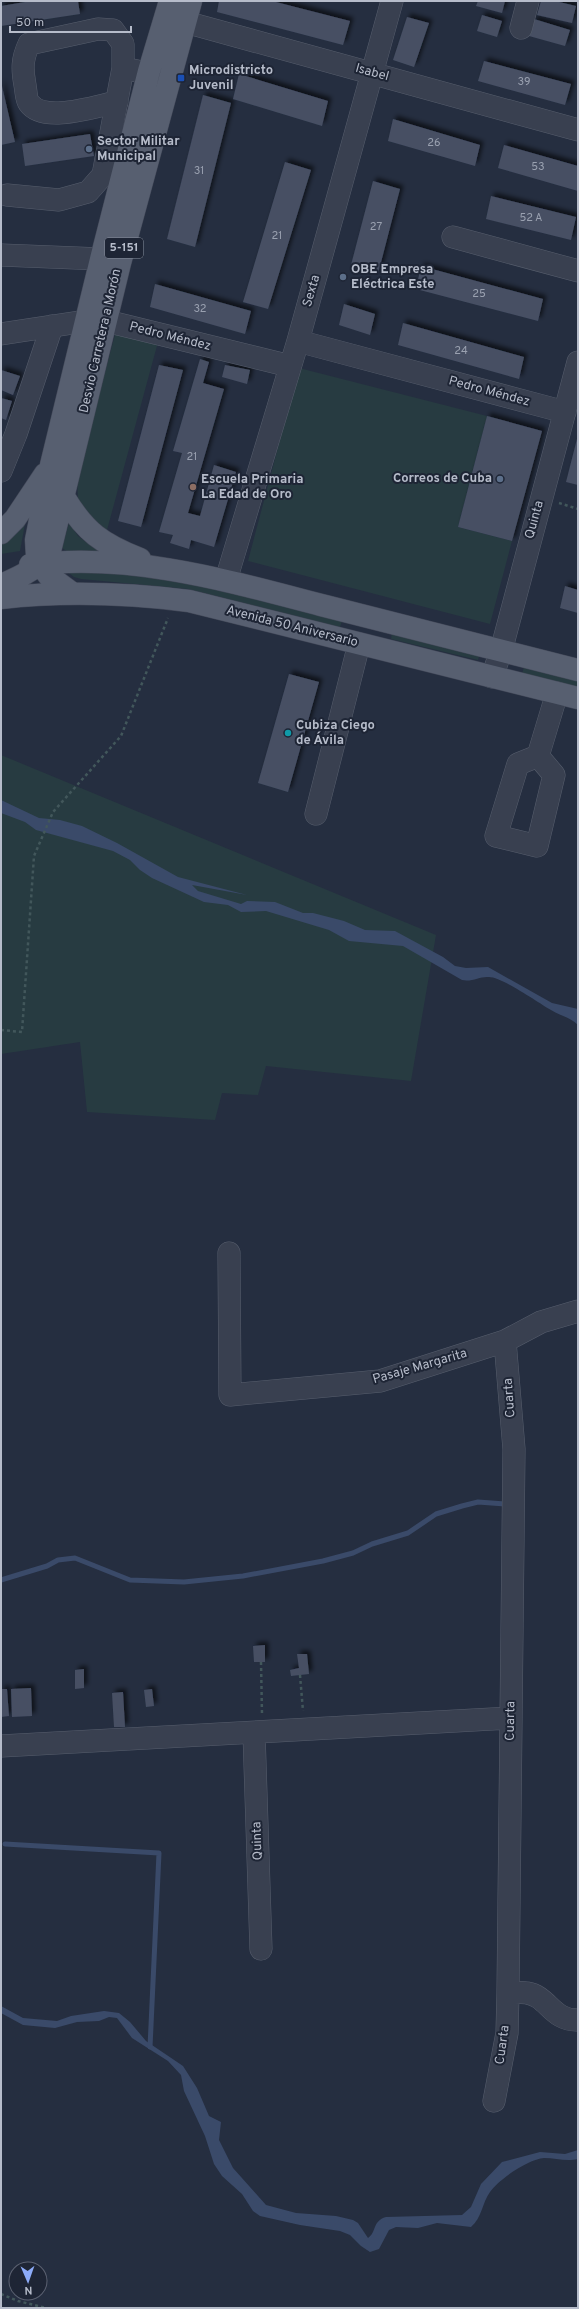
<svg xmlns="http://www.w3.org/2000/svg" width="579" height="2309" viewBox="0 0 579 2309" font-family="Overpass,sans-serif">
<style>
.green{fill:#273b41}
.water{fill:#3a4a69}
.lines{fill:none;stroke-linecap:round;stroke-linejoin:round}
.stream{stroke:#3a4a69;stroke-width:5}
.building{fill:#464f64;filter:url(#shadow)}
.minor-casing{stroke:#575e6d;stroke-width:23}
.major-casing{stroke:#434959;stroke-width:23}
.path{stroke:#42575b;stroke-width:2.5;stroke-dasharray:3 3;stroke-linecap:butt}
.minor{stroke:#394050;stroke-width:22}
.major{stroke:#575f70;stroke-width:22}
.transit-dot{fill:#1a4fb4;stroke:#1e2535;stroke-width:1.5}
.service-dot{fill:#5c6f8a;stroke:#1e2535;stroke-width:1.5}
.education-dot{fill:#8d6e63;stroke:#1e2535;stroke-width:1.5}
.culture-dot{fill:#0f9aa8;stroke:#1e2535;stroke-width:1.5}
.labels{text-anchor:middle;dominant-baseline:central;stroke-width:4;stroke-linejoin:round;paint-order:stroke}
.number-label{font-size:11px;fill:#9aa1b0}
.shield{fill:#1e2535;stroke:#888f9d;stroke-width:1}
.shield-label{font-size:12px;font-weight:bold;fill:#b6bcca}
.poi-label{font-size:13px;font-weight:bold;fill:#b6bcca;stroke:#1e2535;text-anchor:start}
.street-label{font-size:13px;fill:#b6bcca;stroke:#1e2535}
</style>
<defs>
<filter id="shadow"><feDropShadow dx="3.5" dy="-3.5" stdDeviation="2" flood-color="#0009"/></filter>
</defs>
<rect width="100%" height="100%" fill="#252e40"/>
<path class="green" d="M116,331l42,11 -51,188 -13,-7 -16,-24 -1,-22z
M299,368l188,48 -29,111 54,14 -22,83 -242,-63z
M69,523l9,13 20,15 -30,1 -6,-4z
M25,524l-5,27 -19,3v-12z
M65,570l89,5 35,5 153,41 -2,6 -152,-38 -107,-10 -7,-2z
M392,632l88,21 -2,7 -87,-21z
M524,667l54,12v9l-56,-14z
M1,755l435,180 -25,146 -145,-15 -8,29 -36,-2 -7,27 -128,-8 -7,-70 -79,12z"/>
<path class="water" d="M1,800l38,18 21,2 22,6 35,17 61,34 69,18 -55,-10 6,6 43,13 6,-3 28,1 28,11h10l31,8 21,9 30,1 48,26 12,9 11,2 22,-1 64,36 26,6v16c-8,-8 -17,-9 -27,-15 -12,-7 -49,-33 -62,-33 -9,-1 -16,5 -27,3l-59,-34 -54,-5 -20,-11 -63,-19 -25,1 -13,-7 -24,-3 -52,-24 -12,-8 -10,-10 -17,-9 -77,-21 -11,-8 -24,-9z
M1,2006l22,12 34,3 14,-5 33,-5 15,2 11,9 16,19 37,25 14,22 12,28 12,6 -2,18 14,28 33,37 30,8 40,3 17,4 5,3 10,15c9,-6 4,-17 18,-21l76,-2 9,-8 10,-23 21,-22 38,-10 25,2 13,-4v9c-12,3 -22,-1 -34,-1 -15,1 -45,21 -54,34 -8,11 -8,26 -19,35l-34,-4 -19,5 -22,-1 -7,3 -10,19 -9,3 -9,-6 -11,-11 -10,-4 -40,-6 -40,-9 -7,-5 -11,-17 -20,-18 -8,-12 -9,-28 -21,-45 -3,-16 -13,-14 -36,-23 -15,-20 -8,-1 -10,4 -22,1 -22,6 -32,-3 -22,-12z"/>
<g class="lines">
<path class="stream" d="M1,1580l46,-14 11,-6 17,-2 55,22 54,2 59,-6 80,-15 30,-8 19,-9 36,-11 28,-19 26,-8 16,-4 27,2
M5,1844l154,9 -9,194"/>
</g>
<path class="building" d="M31,1h47l2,13 -79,12v-20z
M219,1h53l78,20 -7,24 -126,-33z
M478,1h27l-3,12 -26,-7z
M541,1h14l21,5 -4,17 -35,-8z
M482,15l20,6 -5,16 -20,-6z
M407,17l22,6 -15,44 -21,-7z
M534,19l36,11 -5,16 -36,-10z
M484,61l87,23 -6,21 -87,-24z
M239,74l89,27 -6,25 -89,-27z
M1,82l14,60 -14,3z
M203,95l28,8 -36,144 -28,-8z
M393,119l87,26 -5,21 -87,-25z
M90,134l4,22 -69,10 -3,-22z
M504,145l74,21v25l-80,-23z
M285,162l26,8 -43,139 -25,-7z
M373,181l27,8 -22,85 -27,-9z
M491,196l85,21 -5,23 -85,-21z
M421,266l122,33 -5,22 -122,-32z
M155,284l96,27 -6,23 -95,-27z
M344,304l31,10 -5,21 -31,-10z
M403,323l121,34 -5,22 -121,-34z
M200,359l9,3 -6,21 21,6 -36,124 12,3 14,-51 22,7 -22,75 -23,-7 -2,9 -19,-6 3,-8 -14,-3 23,-79 -9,-2z
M159,365l24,5 -42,157 -23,-6z
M225,365l25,5 -3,14 -25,-7z
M1,370l19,6 -7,19 -12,-5z
M1,398l11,3 -6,19 -5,-2z
M487,416l55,15 -30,110 -54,-14z
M577,439h1v46l-12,-3z
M565,586l13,4v23l-18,-5z
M289,674l30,8 -31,110 -30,-9z
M265,1645v17h-11l-1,-16z
M297,1654h10l2,20 -18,2 -1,-6 9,-2z
M84,1669v19l-9,1v-19z
M31,1688l1,28 -20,1 -1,-28z
M1,1689h6l2,27 -8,1z
M152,1689l2,17 -8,1 -2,-17z
M123,1692l2,35h-11l-2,-34z"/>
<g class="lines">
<g class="minor-casing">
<path id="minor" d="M167,17l411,113
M521,28l7,-27
M117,102c-21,4 -73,22 -88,1 -3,-4 -3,-13 -4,-18 -3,-16 -3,-26 4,-41l69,-15 15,1 10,14v24
M7,195l52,5 29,-8 15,-17 20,-107 14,3
M453,237l125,34
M1,255l100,4 18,3
M1,334l85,-13h20l184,45
M298,341l267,71
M1,471l15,-37 36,-108
M226,580l72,-239 94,-340
M492,677l9,-26 77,-289
M538,756l16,19 -17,71 -41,-10 22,-72 20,-8 19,-63
M316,814l43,-170
M229,1253l1,142 150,-14 125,-40 36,-19 37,-11
M254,1733l7,216
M1,1746l510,-28
M508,1993c6,0 13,-1 19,0 21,3 25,28 51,27
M494,2101l13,-68 1,-40 6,-544 -9,-108"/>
</g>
<g class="major-casing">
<path id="major" d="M64,497c21,35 38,47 76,62
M1,533l14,-14 30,-45
M30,565c101,-13 199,16 295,41 85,21 169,43 253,64
M1,585c21,-9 40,-17 50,-38l69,-284 71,-262
M72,593l-23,-17 -9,-12 -3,-8 -1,-16 15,-75 50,-206 48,-188 21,-70
M1,598c64,-7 124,-5 188,3l389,97"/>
</g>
<path class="path" d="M559,503l19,6
M1,1030l21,2 12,-176 19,-44 68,-76 47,-118
M261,1662l1,52
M300,1675l3,36
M1,2294l17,7 28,7"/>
<use href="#minor" class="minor"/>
<use href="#major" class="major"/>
</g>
<rect class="transit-dot" x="177" y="74" width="8" height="8" rx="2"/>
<g class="service-dot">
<circle cx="89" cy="149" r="4"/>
<circle cx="343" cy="277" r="4"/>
<circle cx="500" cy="479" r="4"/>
</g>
<circle class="education-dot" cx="193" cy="487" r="4"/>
<circle class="culture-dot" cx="288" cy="733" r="4"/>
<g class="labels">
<g class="number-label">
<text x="524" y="82">39</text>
<text x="434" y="143">26</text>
<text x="538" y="167">53</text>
<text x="199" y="171">31</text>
<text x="531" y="218">52 A</text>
<text x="376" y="227">27</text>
<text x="277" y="236">21</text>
<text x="479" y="294">25</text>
<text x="200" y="309">32</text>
<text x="461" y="351">24</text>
<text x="192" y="457">21</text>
</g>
<rect class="shield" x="105" y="238" width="38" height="20" rx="3"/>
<g class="shield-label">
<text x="124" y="248">5-151</text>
</g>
<g class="poi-label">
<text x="189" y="71">Microdistricto<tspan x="189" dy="15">Juvenil</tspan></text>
<text x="97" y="142">Sector Militar<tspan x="97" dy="15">Municipal</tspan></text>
<text x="351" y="270">OBE Empresa<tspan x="351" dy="15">Eléctrica Este</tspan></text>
<text x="492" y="479" text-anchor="end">Correos de Cuba</text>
<text x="201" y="480">Escuela Primaria<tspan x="201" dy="15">La Edad de Oro</tspan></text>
<text x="296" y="726">Cubiza Ciego<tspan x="296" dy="15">de Ávila</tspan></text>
</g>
<g class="street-label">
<text transform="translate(372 73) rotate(15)">Isabel</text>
<text transform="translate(312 291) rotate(-74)">Sexta</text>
<text transform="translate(170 337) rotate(14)">Pedro Méndez</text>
<text transform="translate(101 341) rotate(-77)">Desvio Carretera a Morón</text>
<text transform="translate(489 392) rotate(15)">Pedro Méndez</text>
<text transform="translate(535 520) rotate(-75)">Quinta</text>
<text transform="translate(292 627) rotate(14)">Avenida 50 Aniversario</text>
<text transform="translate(420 1367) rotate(-16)">Pasaje Margarita</text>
<text transform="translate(510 1398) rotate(-94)">Cuarta</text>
<text transform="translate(511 1721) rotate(-89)">Cuarta</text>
<text transform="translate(258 1841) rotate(-92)">Quinta</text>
<text transform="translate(503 2045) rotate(-82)">Cuarta</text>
</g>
</g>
<rect width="579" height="2309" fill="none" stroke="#b6bcca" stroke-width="4"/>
<g transform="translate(28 2281) rotate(178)"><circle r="19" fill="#1e2535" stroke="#5b6171"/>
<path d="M0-3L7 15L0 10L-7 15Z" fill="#8cabf9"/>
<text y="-6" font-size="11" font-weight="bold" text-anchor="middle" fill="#b6bcca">N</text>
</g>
<path d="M10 26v6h121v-6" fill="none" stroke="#b6bcca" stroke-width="2"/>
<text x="16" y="26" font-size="12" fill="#b6bcca" stroke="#1e2535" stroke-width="3" paint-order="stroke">50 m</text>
</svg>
